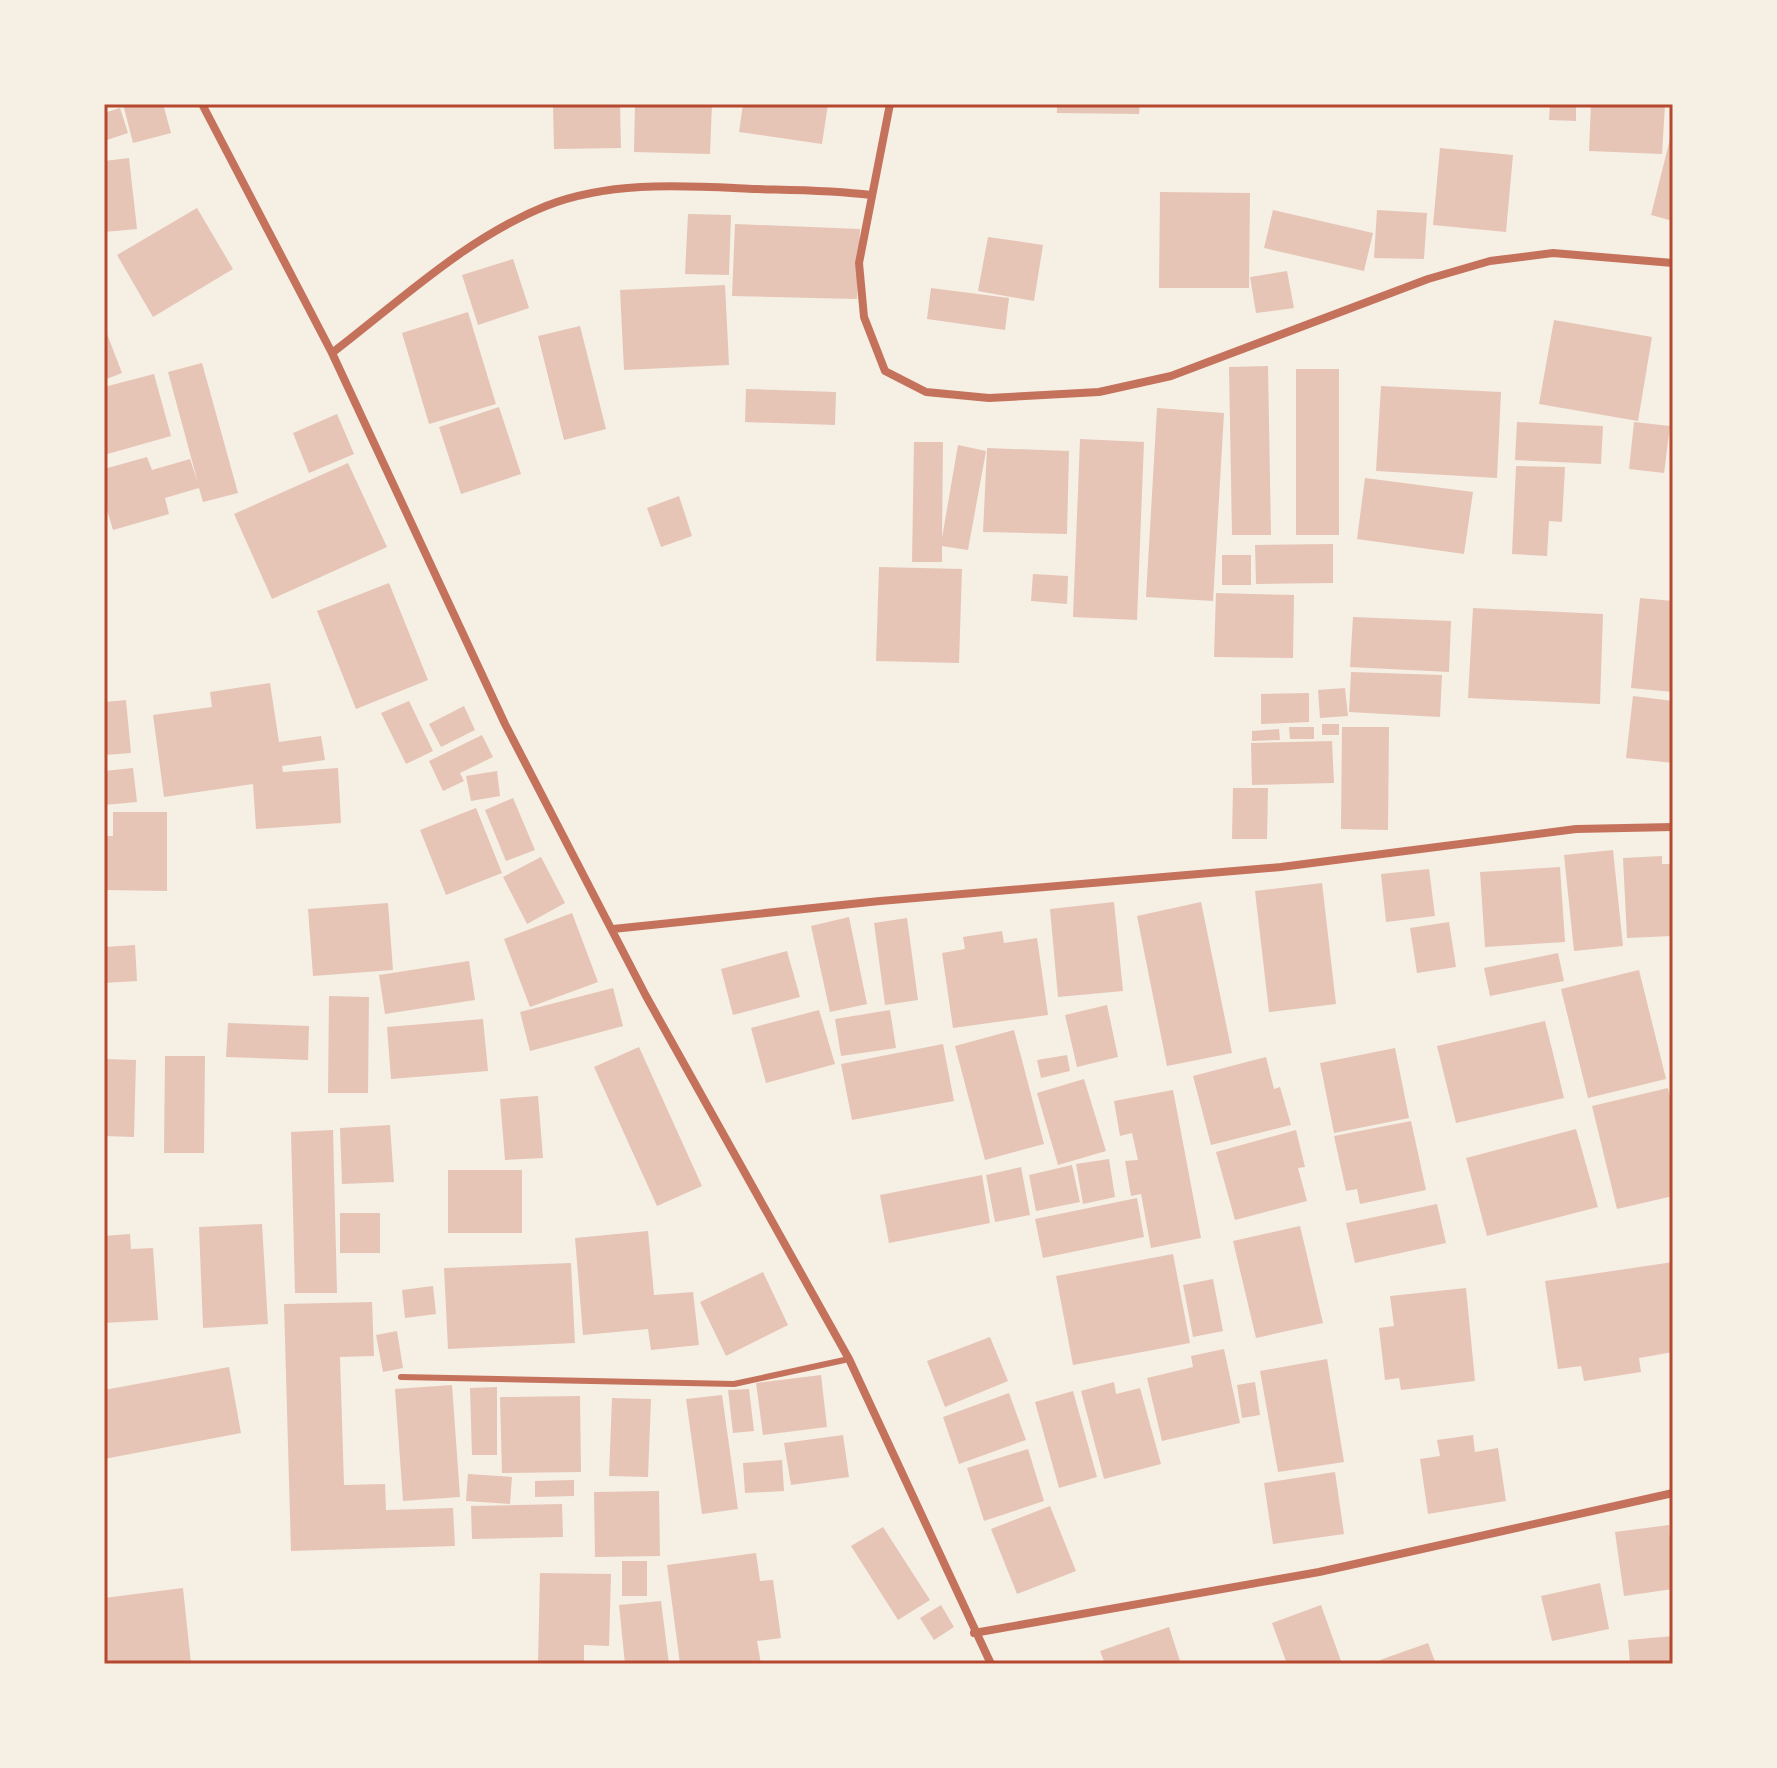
<svg xmlns="http://www.w3.org/2000/svg" width="1777" height="1768" viewBox="0 0 1777 1768" font-family="'PT Serif',serif">
<style>
.building{fill:#e6c5b7}
.lines{fill:none;stroke-linecap:round;stroke-linejoin:round}
.service{stroke:#c5725c;stroke-width:6}
.minor{stroke:#c5725c;stroke-width:8}
.neatline{fill:none;stroke:#b5482f;stroke-width:3}
</style>
<rect width="100%" height="100%" fill="#f6efe4"/>
<path class="building" d="M123,104h40l8,29 -38,10z
M553,104h67l1,44 -67,1z
M635,104h77l-2,50 -76,-2z
M743,104h85l-6,40 -83,-12z
M1057,104h83l-1,10 -82,-1z
M1550,104h26v17l-27,-1z
M1591,104h74l-3,50 -73,-3z
M120,108l8,25 -24,8v-28z
M1672,131h1v90l-22,-6z
M1440,148l73,7 -7,77 -73,-7z
M129,158l8,71 -33,3v-71z
M1160,192l90,1 -1,95h-90z
M197,208l36,61 -80,48 -36,-62z
M1273,210l100,23 -9,38 -100,-23z
M1377,210l50,3 -3,46 -50,-1z
M688,214l43,1 -2,60 -44,-1z
M735,224l125,5 -3,70 -125,-3z
M988,237l55,8 -9,56 -56,-10z
M513,259l16,49 -51,17 -16,-50z
M1287,271l7,37 -38,5 -6,-36z
M725,285l4,80 -105,5 -4,-80z
M931,288l78,10 -4,32 -78,-11z
M468,312l28,92 -67,20 -27,-91z
M1554,320l98,17 -14,84 -99,-17z
M104,326l18,47 -18,7z
M580,326l26,103 -42,11 -26,-104z
M202,363l36,130 -35,9 -4,-14 -34,10 4,16 -56,16 -9,-30v-31l43,-12 5,13 38,-11 8,24 -30,-111z
M1268,366l3,169h-39l-3,-168z
M1296,369h43v166h-43z
M154,374l17,62 -67,19v-68z
M1381,386l120,6 -4,86 -121,-7z
M746,389l90,3 -1,33 -90,-3z
M499,407l22,67 -60,20 -22,-67z
M1157,408l67,5 -11,188 -67,-4z
M337,414l17,40 -45,19 -16,-40z
M1517,422l86,4 -2,38 -86,-4z
M1634,422l36,4 -6,47 -35,-4z
M1080,439l64,3 -7,178 -64,-3z
M914,442h29l-1,96 16,-93 28,6 -18,99 -26,-4v16h-30z
M987,448l82,3 -2,83 -84,-2z
M348,463l39,84 -115,52 -38,-85z
M1516,466l49,1 -3,55 -13,-1 -2,35 -35,-2z
M1365,478l108,14 -9,62 -107,-15z
M679,496l13,40 -31,11 -14,-39z
M1333,544v39l-77,1 -1,-39z
M1222,555h29v30h-29z
M879,567l83,2 -3,94 -83,-2z
M1033,574l35,2 -1,28 -36,-3z
M389,583l39,97 -72,29 -39,-98z
M1216,593l78,2 -1,63 -79,-1z
M1640,598l33,3v91l-42,-4z
M1473,608l130,6 -3,90 -132,-6z
M1353,617l98,4 -2,51 -99,-5z
M1351,672l91,3 -2,42 -91,-5z
M270,683l9,59 42,-6 4,24 -43,6 1,6 55,-4 3,55 -85,6 -3,-45 -89,13 -11,-82 59,-8 -2,-15z
M1345,688l3,28 -28,2 -2,-28z
M1309,693v29l-48,2v-30z
M1633,696l40,5v62l-47,-5z
M126,700l5,53 -27,2v-53z
M409,701l24,50 -27,13 -25,-51z
M464,706l11,24 -34,17 -12,-23z
M1322,724h17v11h-17z
M1289,727h25v12h-24z
M1342,727h47l-1,103 -47,-1z
M1279,729l1,11 -28,1v-10z
M482,735l11,22 -33,16 4,8 -21,10 -14,-30z
M1332,741l2,42 -82,2 -1,-42z
M133,768l4,34 -33,3v-34z
M497,771l3,25 -29,5 -5,-25z
M1233,788h35l-1,51h-35z
M513,798l22,52 -29,11 -21,-51z
M476,808l26,65 -56,22 -26,-65z
M113,812h54v79l-63,-1v-54h9z
M1613,850l10,96 -49,5 -10,-96z
M1662,856v8h11v72l-46,2 -4,-80z
M541,857l24,46 -38,21 -24,-47z
M1560,867l5,75 -80,5 -5,-75z
M1429,869l6,47 -49,6 -5,-48z
M1322,883l14,121 -67,8 -14,-121z
M1114,902l9,89 -65,6 -8,-88z
M1201,902l31,151 -65,13 -30,-150z
M388,903l5,67 -80,6 -5,-67z
M572,913l26,69 -68,25 -26,-68z
M849,917l18,87 -37,8 -19,-86z
M907,918l11,82 -33,5 -11,-82z
M1449,922l7,45 -39,6 -7,-45z
M1002,931l2,12 33,-5 11,77 -95,13 -11,-75 23,-4 -2,-12z
M135,945l2,36 -33,2v-36z
M787,951l13,46 -67,18 -12,-46z
M1558,953l6,28 -74,15 -6,-28z
M469,961l6,39 -90,14 -6,-39z
M1639,970l27,109 -78,19 -27,-109z
M613,988l10,38 -93,25 -10,-39z
M329,996l40,1 -1,96h-40z
M1107,1005l11,52 -41,10 -12,-52z
M819,1010l16,54 -69,19 -15,-55z
M890,1010l6,38 -55,8 -6,-37z
M483,1019l5,52 -97,8 -4,-52z
M1545,1021l19,77 -108,25 -19,-77z
M228,1023l81,3 -1,34 -82,-3z
M1014,1030l30,114 -59,16 -30,-114z
M943,1044l11,57 -102,19 -11,-56z
M639,1047l63,139 -45,20 -63,-139z
M1395,1048l14,70 -75,15 -14,-70z
M1067,1055l3,16 -29,7 -4,-18z
M165,1056h40l-1,97h-40z
M1266,1057l8,32 6,-2 11,38 -80,20 -18,-69z
M104,1059l32,1 -2,77 -30,-1z
M1084,1079l22,72 -48,14 -21,-72z
M1668,1088l5,23v85l-56,13 -25,-103z
M1173,1090l28,148 -50,10 -10,-54 -10,2 -6,-35 13,-1 -6,-27 -12,3 -6,-35z
M538,1096l5,62 -38,2 -5,-61z
M1411,1121l15,69 -66,14 -3,-15 -11,2 -12,-55z
M390,1125l4,57 -52,2 -2,-56z
M1576,1129l22,78 -111,29 -21,-78z
M333,1130l4,163h-42l-4,-161z
M1296,1130l9,37 -7,1 9,33 -72,19 -19,-68z
M1109,1159l6,38 -32,7 -7,-40z
M1072,1165l8,37 -44,9 -7,-36z
M1021,1167l9,48 -35,7 -9,-47z
M448,1170h74v63h-74z
M982,1175l8,48 -101,20 -9,-48z
M1137,1198l7,39 -101,21 -8,-39z
M1437,1204l9,39 -91,20 -9,-40z
M340,1213h40v40h-40z
M262,1224l6,100 -65,4 -4,-101z
M1300,1226l23,97 -67,15 -23,-97z
M648,1231l6,64 39,-3 6,53 -48,5 -3,-21 -65,6 -8,-97z
M130,1234l1,15 22,-1 5,72 -54,3v-87z
M1173,1254l17,89 -117,22 -17,-89z
M1673,1262v90l-34,6 2,14 -57,9 -3,-15 -23,3 -13,-88z
M571,1263l4,80 -127,6 -4,-81z
M763,1272l25,53 -62,31 -26,-54z
M1213,1279l10,52 -30,6 -10,-52z
M433,1286l3,28 -31,4 -3,-28z
M1466,1288l9,93 -74,9 -2,-12 -14,2 -6,-52 15,-2 -4,-30z
M372,1302l2,54 -34,1 4,128 41,-1 1,26 67,-2 2,38 -164,5 -7,-247z
M397,1331l6,37 -20,4 -7,-37z
M990,1337l18,44 -63,26 -18,-46z
M1224,1349l16,74 -78,18 -15,-63 46,-11 -2,-11z
M1327,1359l17,103 -66,10 -18,-101z
M229,1367l12,66 -137,26v-69z
M821,1375l6,52 -64,8 -7,-52z
M1114,1382l2,12 24,-6 21,76 -57,15 -23,-88z
M1255,1382l5,33 -18,3 -5,-33z
M452,1385l8,112 -57,4 -8,-112z
M497,1387v68h-25l-2,-67z
M749,1389l5,42 -21,2 -5,-43z
M1073,1391l24,86 -38,11 -24,-86z
M1009,1393l17,47 -67,24 -16,-47z
M722,1395l16,114 -36,5 -16,-115z
M580,1396l1,76 -79,1 -2,-76z
M612,1398l39,1 -3,78 -39,-1z
M843,1435l6,42 -58,8 -7,-42z
M1473,1435l2,17 23,-4 8,53 -78,13 -8,-55 20,-3 -3,-16z
M1028,1449l16,52 -60,20 -17,-53z
M782,1460l2,31 -39,2 -2,-30z
M1335,1472l9,62 -71,10 -9,-61z
M468,1474l44,3 -2,27 -44,-3z
M574,1480v16l-39,1v-16z
M659,1491l1,65 -65,1 -1,-65z
M562,1504l1,33 -91,2 -1,-33z
M1050,1506l26,65 -59,23 -26,-65z
M1669,1525l4,64 -49,7 -9,-64z
M883,1527l47,73 -32,20 -47,-74z
M756,1553l4,28 13,-1 8,58 -24,3 4,23h-81l-13,-99z
M622,1561h25v35h-25z
M540,1573l71,1 -2,72 -25,-1v19h-46z
M1600,1583l9,46 -57,12 -11,-45z
M183,1588l8,76h-87v-66z
M661,1601l8,63h-44l-6,-59z
M941,1605l13,22 -20,13 -14,-22z
M1321,1605l21,59h-55l-15,-41z
M1169,1627l12,37h-76l-5,-13z
M1673,1636v28h-43l-2,-24z
M1428,1643l8,21h-55l-1,-4z"/>
<g class="lines">
<path class="service" d="M401,1377l333,7 115,-25"/>
<path class="minor" d="M202,104l130,249 173,371 141,272 203,363 142,305
M890,104l-31,159 5,54 21,54 41,21 63,6 110,-6 72,-16 257,-97 62,-18 63,-8 120,10
M332,353c68,-52 134,-115 214,-147 66,-26 140,-20 210,-17 39,1 76,1 115,6
M613,929l267,-28 401,-34 295,-38 97,-2
M974,1633l345,-61 354,-79"/>
</g>
<rect width="1777" height="1768" fill="none" stroke="#f6efe4" stroke-width="212"/>
<rect x="106" y="106" width="1565" height="1556" class="neatline"/>
</svg>
